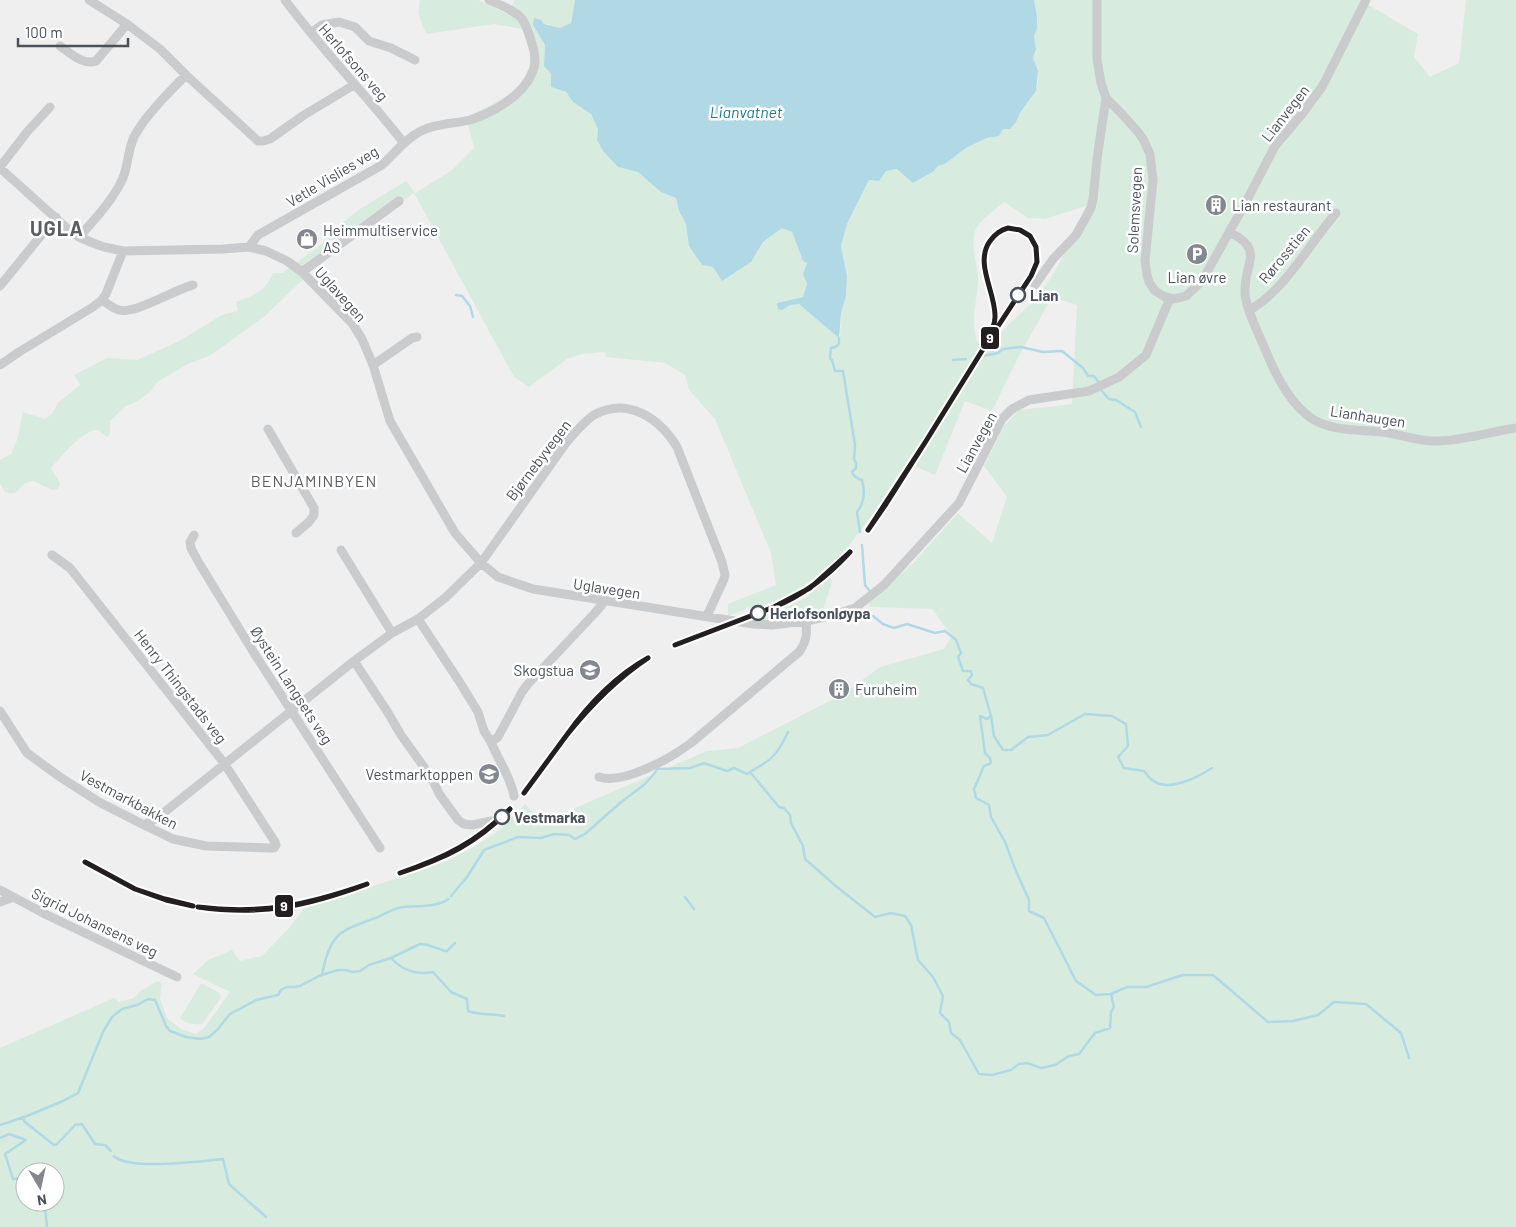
<svg xmlns="http://www.w3.org/2000/svg" width="1516" height="1227" viewBox="0 0 1516 1227" font-family="Barlow,sans-serif">
<style>
.green{fill:#d7ecdf;fill-rule:evenodd}
.water{fill:#b0d9e5}
.lines{fill:none;stroke-linecap:round;stroke-linejoin:round}
.stream{stroke:#b0d9e5;stroke-width:2.5}
.minor{stroke:#cacbcd;stroke-width:9}
.tram-1-casing{stroke:#fff;stroke-width:9}
.tram-1{stroke:#231f20;stroke-width:5}
.stop-dot{fill:#fff;stroke:#495159;stroke-width:2.5}
.labels{text-anchor:middle;dominant-baseline:central;stroke-width:5;stroke-linejoin:round;paint-order:stroke}
.street-label{font-size:15px;fill:#495159;stroke:#fff}
.poi-label{font-size:15px;fill:#495159;stroke:#fff;text-anchor:start}
.stop-label{font-size:15px;font-weight:bold;fill:#495159;stroke:#fff;text-anchor:start}
.water-label{font-size:16px;font-style:italic;fill:#1e7a97;stroke:#fff}
.neighbourhood-label{font-size:16px;letter-spacing:1px;fill:#5c5e62;stroke:#fff}
.district-label{font-size:20px;font-weight:bold;letter-spacing:1px;fill:#5c5e62;stroke:#fff}
.line-badge{stroke:#fff;stroke-width:2}
.badge-label{font-size:14px;text-anchor:middle;font-weight:bold;fill:#fff}
</style>
<rect width="100%" height="100%" fill="#f0efef"/>
<path class="green" d="M420,0h58l29,14 8,-14h60l-4,23 -12,6 -11,-5 -15,1 12,20 -1,21 7,8v13l15,5 7,10 18,12 7,15 -1,11 6,11 15,16 20,5 23,20 15,6 3,13 7,13 4,22 61,16 12,-20 19,-15 10,5 11,29 4,2 -4,11 4,10 -4,13 -25,6 21,1 41,33 1,-24 5,-17 1,-20 -6,-30 6,-22 22,-44 10,1 7,-10 11,-2 37,2 4,-5 7,-2 21,-16 21,-10 12,-2 4,-8 13,-6c5,-14 13,-18 19,-30 5,-10 2,-24 -2,-34l3,-9 -2,-13 3,-7v-13l-3,-16h335l-2,4 51,30 -4,23 16,20 29,-14 7,-63h50v1227h-1516v-179l114,-50 5,4 15,-4 5,-6 18,-11 5,2 -2,16 7,19 14,11 15,5 9,-7 25,-35 -37,-18 15,-14 24,-10 8,11 22,-5 28,-29 15,-20 42,-12 100,-34 27,-14 24,-16 27,-27 16,16 13,-3 153,-66 31,-3 105,-54 37,-27 64,-18 8,-13 -20,-27 -62,-2 -1,-5 45,-40 44,-49 34,30 15,-46 -23,-31 20,-40 15,-16 53,-6 5,-99 -25,-8 -32,57 -28,57 -27,-10 -30,74 -21,-9 -6,-5c-39,59 -81,133 -158,147l-1,-1 -3,1v1l-18,7v-12l48,-19 -5,-32 -56,-134 -26,-29 -4,-15 -20,-12 -59,-6 -1,-5 -23,2 -15,5 -38,28 -15,-10 -100,-184 -103,77 -2,4 -44,42 -54,39 -23,9 -31,18 -6,9 -13,10 -12,5 -16,15v12l-2,4c-4,-1 -8,-8 -13,-7 -13,2 -35,28 -44,38l9,15 -2,6 -6,1 -19,-9c-1,0 -9,3 -9,3 -8,6 -6,12 -19,8l-5,-8v-24l11,-6 6,-14 6,-28 22,7 7,-5 6,-11 22,-18 -6,-10 33,-17 30,2 42,-19 43,-26 16,-4 -2,-9c18,-7 29,-10 37,-29h9l39,-28 10,-13 29,-23 46,-28 9,12 37,-23 22,-22 -8,-31c39,-18 82,-37 56,-88l-28,-5 -68,10 -8,-21zM1004,202l24,16 17,1 41,-13c-15,33 -28,68 -53,95 -12,13 -27,24 -38,39l-18,1c-7,-19 0,-39 1,-58 1,-18 -9,-37 -2,-54 4,-9 20,-20 28,-27zM25,1172h30v30h-30z
M830,575l2,8 -11,32 -63,8c15,-11 34,-18 51,-27l1,-5z
M203,984l16,9 2,5 -19,26c-7,1 -17,0 -22,-6l20,-33z"/>
<path class="water" d="M575,0h459l3,16v13l-3,7 2,13 -3,9 5,13 -2,20 -16,22 -4,9 -6,7h-7l-4,7 -12,2 -21,10 -21,16 -7,2 -4,5 -21,12 -16,-14 -11,2 -7,10 -10,-1 -22,44 -6,22 6,30 -1,20 -5,17 -2,25 -40,-34 -9,1 -8,5 -4,-1 -1,-6 26,-6 4,-13 -4,-10 4,-11 -4,-2 -11,-29 -10,-4 -19,14 -12,20 -29,19 -9,-14 -11,-2 -13,-19 -3,-22 -7,-13 -3,-13 -15,-6 -23,-20 -20,-5 -15,-16 -6,-11 1,-11 -7,-15 -18,-12 -7,-10 -15,-5v-13l-7,-8 1,-21 -12,-20 1,-7 7,2 3,4 16,4 11,-5z"/>
<g class="lines">
<path class="stream" d="M456,295l6,1 8,10 3,11
M839,338v6l-4,3 -4,1 -1,10 2,2 3,11h8l12,74 -1,14 2,4v5l-4,4c2,5 5,7 10,8 3,11 2,23 -5,32l3,20
M983,356l15,-3 5,-4 18,-2 22,5 19,-1 21,17 5,8h6l5,7
M953,360l13,-1
M1101,390l8,9 7,1 19,12 6,15
M862,545l3,40 4,5
M873,616l10,8 11,4 13,-4 28,9 10,-2 11,9 5,13 -3,4 5,14h8l1,4 -4,5 3,4 12,4 8,28 3,20 9,14h8l17,-13 20,-2 37,-21 27,2 14,8 2,22 -10,11 6,11 20,3c3,3 5,7 8,9 16,13 46,-3 60,-12
M991,716l-4,3 -7,-3 5,37 5,5 1,5 -7,3 -10,23 2,9 13,7 2,12 14,25 11,29 13,29v11l15,7 32,63 20,14 15,-1 16,-7h19l37,-12h30l55,47 25,-1 25,-6 16,-13 32,2 35,29 8,25
M750,772c23,-13 27,-17 38,-40
M451,896l16,-19 17,-27 34,-13 23,1 13,-4 15,1 6,4 10,-5 35,-31 25,-19 13,-15 32,-1 14,-5 23,8 7,-3 13,6 3,-2 29,35 5,1 6,7 1,8 12,23 2,13 32,28 38,30 16,-4 14,3 6,9 7,35 15,17 10,19 -3,17 9,9 2,11 9,7 19,34 13,1 19,-5 8,-6 8,-1 14,5 14,-3 14,-9 10,-2 16,-21 15,-5 1,-16 3,-5 -3,-13
M685,897l9,12
M391,958l29,-14 8,1 17,6h2l8,-8
M322,975c8,-43 18,-44 56,-58 9,-4 16,-9 25,-10 13,-1 36,0 45,-8
M22,1117l3,5 29,23 3,-1 18,-19 7,-1 13,20 10,1 6,6
M0,1125l27,-9 36,-15 15,-8 25,-61 9,-15 10,-8 15,-4 11,-6 7,1 11,26 4,5 16,6 14,2 9,-2 8,-7 13,-16 26,-14 22,-5 3,-5 6,-3h7l6,-1 19,-10 19,-6h8l6,2 8,-1 9,-6 22,-7c11,12 26,17 42,14l18,20 16,7 1,12c11,4 24,3 36,5
M0,1138l9,-4 17,6 -21,14 8,25 8,-1 4,5
M114,1156c15,15 86,5 109,3l6,25 37,33
M41,1202l4,4 2,21"/>
<path class="minor" d="M89,0l38,24 33,25 26,26 72,66h5l7,-2 34,-24 50,-30
M285,0c37,50 80,93 118,142
M311,33l11,-8 17,-3 16,5 14,14 22,7 24,12
M60,46c10,7 24,20 36,15l31,-37
M1106,98l14,14 18,20 5,7 7,15 3,26 -8,81 2,14 2,7 6,9 10,6 9,2 12,-3 16,-15 45,-81 28,-54 27,-32 20,-27 44,-87
M0,167l27,-35 23,-25
M0,168l68,61 11,8 14,6 11,4 19,4 100,-2 26,-2 17,4 21,10 15,11 50,51 10,16 11,26 17,56 65,112 26,30 17,14 35,12 220,35 19,1 34,-4c1,13 1,20 -7,31l-108,91c-20,15 -68,42 -92,34
M1229,232c37,18 15,30 16,60 0,16 14,42 20,57 10,25 24,54 46,69 22,15 53,11 78,15 16,3 32,9 48,8 27,-1 53,-9 79,-13
M79,237c16,-18 34,-37 44,-59 5,-13 5,-28 11,-41 10,-20 36,-46 52,-62
M249,247l9,-12 124,-70c13,-12 23,-26 39,-34 15,-8 33,-7 49,-11 22,-7 53,-24 62,-47 4,-7 3,-14 2,-22 -2,-7 -7,-26 -12,-32 -8,-9 -22,-14 -33,-19
M302,272l97,-71
M1035,285l18,-26 23,-24 15,-27 2,-9 4,-40 9,-61 -5,-15 -4,-24v-59
M0,286l56,-69
M102,300c5,3 11,9 17,10 15,5 57,-21 74,-25
M1250,310c35,-20 60,-67 86,-97
M0,365l19,-13 74,-45 9,-7 4,-6 17,-43
M373,365l39,-27 5,-1
M268,429l46,79v7l-5,7 -13,11
M194,535l-4,7 1,6 8,15 55,90 126,195
M341,550l51,83
M418,619l41,62 19,31 6,19 7,11
M806,621l24,-5 25,-8 29,-23 75,-82 43,-84 10,-10 17,-9 60,-9 30,-14 27,-22 24,-57
M354,661l33,50 14,24 30,42 9,18 18,25 6,4 8,1 19,-4
M0,711l27,42 33,24 39,25 45,23 29,14 33,7 64,2h4l2,-3 -1,-3 -51,-79 -154,-195 -18,-13
M514,796c-3,-19 -16,-36 -23,-54l7,-5 24,-45 6,-8 66,-70 10,-12
M144,825l13,-7 197,-157 38,-28 26,-14 27,-21 36,-35 85,-120c9,-10 17,-21 28,-28 34,-19 66,4 83,32l45,115 3,13 -1,4 -17,37
M0,890l47,25 130,62
M0,902l13,-5"/>
<g class="tram-1-casing">
<path id="tram-1" d="M1008,228l12,2 10,6 6,11 1,15 -6,14 -46,70c4,-9 10,-19 10,-29 1,-24 -21,-54 -5,-76 5,-7 10,-11 18,-13z
M926,441l59,-95
M926,441l59,-95
M868,530l58,-89
M868,530l18,-26 40,-63
M774,607l36,-19 40,-36
M774,607c30,-12 54,-31 76,-55
M675,645l99,-38
M675,645l99,-38
M566,736c22,-31 48,-59 82,-78
M566,736c24,-30 49,-56 82,-78
M524,793l42,-57
M524,793l42,-57
M85,862l50,27
M85,862l50,27
M400,873c45,-15 76,-31 110,-64
M400,873c45,-15 76,-29 110,-64
M135,889l30,10 28,7
M135,889l31,11 27,6
M198,907c63,8 109,-2 169,-23
M198,907c64,9 110,-1 169,-23"/>
</g>
<use href="#tram-1" class="tram-1"/>
</g>
<defs>
<g id="building-disc" transform="scale(1.125)"><circle r="9.5" fill="#83888e" stroke="#fff"/><path d="M-4-6H4V6H1V3H-1V6H-4ZM-2.5-4.3h1.7v1.8h-1.7ZM.8-4.3h1.7v1.8H.8ZM-2.5-1h1.7V.8h-1.7ZM.8-1h1.7V.8H.8Z" fill="#fff"/></g>
<g id="shop-disc" transform="scale(1.125)"><circle r="9.5" fill="#83888e" stroke="#fff"/><path d="M-5-2.5h2.3a2.7 3.5 0 0 1 5.4 0H5L5.5 6h-11ZM-1.5-2.5h3a1.5 2.3 0 0 0-3 0Z" fill="#fff"/></g>
<g id="parking-disc" transform="scale(1.125)"><circle r="9.5" fill="#83888e" stroke="#fff"/><path d="M-3.5-5.5H1a3.5 3.5 0 0 1 0 7H-1V5.5H-3.5ZM-1-3.4V-.6H.8a1.4 1.4 0 0 0 0-2.8Z" fill="#fff"/></g>
<g id="school-disc" transform="scale(1.125)"><circle r="9.5" fill="#83888e" stroke="#fff"/><path d="M0-5L7-2L0 1L-7-2ZM-4 1L0 2.5L4 1V4Q0 6-4 4Z" fill="#fff"/></g>
</defs>
<g fill-rule="evenodd">
<use href="#building-disc" x="1216" y="205"/>
<use href="#shop-disc" x="307" y="239"/>
<use href="#parking-disc" x="1197" y="254"/>
<use href="#school-disc" x="590" y="670"/>
<use href="#building-disc" x="839" y="689"/>
<use href="#school-disc" x="489" y="774"/>
</g>
<g class="stop-dot">
<circle cx="1018" cy="295" r="7"/>
<circle cx="758" cy="613" r="7"/>
<circle cx="502" cy="817" r="7"/>
</g>
<g class="labels">
<g class="street-label">
<text transform="translate(354 62) rotate(49)">Herlofsons veg</text>
<text transform="translate(1285 113) rotate(-52)">Lianvegen</text>
<text transform="translate(332 176) rotate(-31)">Vetle Vislies veg</text>
<text transform="translate(1134 210) rotate(-87)">Solemsvegen</text>
<text transform="translate(1284 254) rotate(-50)">Rørosstien</text>
<text transform="translate(341 294) rotate(48)">Uglavegen</text>
<text transform="translate(1368 416) rotate(9)">Lianhaugen</text>
<text transform="translate(976 442) rotate(-61)">Lianvegen</text>
<text transform="translate(538 460) rotate(-53)">Bjørnebyvegen</text>
<text transform="translate(607 588) rotate(9)">Uglavegen</text>
<text transform="translate(292 685) rotate(57)">Øystein Langsets veg</text>
<text transform="translate(181 686) rotate(52)">Henry Thingstads veg</text>
<text transform="translate(129 799) rotate(28)">Vestmarkbakken</text>
<text transform="translate(95 922) rotate(26)">Sigrid Johansens veg</text>
</g>
<g class="poi-label">
<text x="1232" y="205">Lian restaurant</text>
<text x="323" y="230">Heimmultiservice<tspan x="323" dy="17">AS</tspan></text>
<text x="1197" y="277" text-anchor="middle">Lian øvre</text>
<text x="574" y="670" text-anchor="end">Skogstua</text>
<text x="855" y="689">Furuheim</text>
<text x="473" y="774" text-anchor="end">Vestmarktoppen</text>
</g>
<g class="stop-label">
<text x="1030" y="295">Lian</text>
<text x="770" y="613">Herlofsonløypa</text>
<text x="514" y="817">Vestmarka</text>
</g>
<g class="water-label">
<text x="746" y="111">Lianvatnet</text>
</g>
<g class="neighbourhood-label">
<text x="314" y="480">BENJAMINBYEN</text>
</g>
<g class="district-label">
<text x="57" y="228">UGLA</text>
</g>
</g>
<g class="line-badge">
<rect x="980" y="326" width="20" height="24" rx="5" fill="#231f20"/>
<rect x="274" y="894" width="20" height="24" rx="5" fill="#231f20"/>
</g>
<g class="badge-label">
<text x="990" y="343">9</text>
<text x="284" y="911">9</text>
</g>
<g transform="translate(40 1187) rotate(171)"><circle r="24" fill="#ffffff" stroke="#b6b9bd"/>
<path d="M0-4L9 19L0 12L-9 19Z" fill="#83888e"/>
<text y="-8" font-size="14" font-weight="bold" text-anchor="middle" fill="#495159">N</text>
</g>
<path d="M18 38v8h110v-8" fill="none" stroke="#495159" stroke-width="2.5"/>
<text x="25" y="38" font-size="15" fill="#495159" stroke="#ffffff" stroke-width="4" paint-order="stroke">100 m</text>
</svg>
